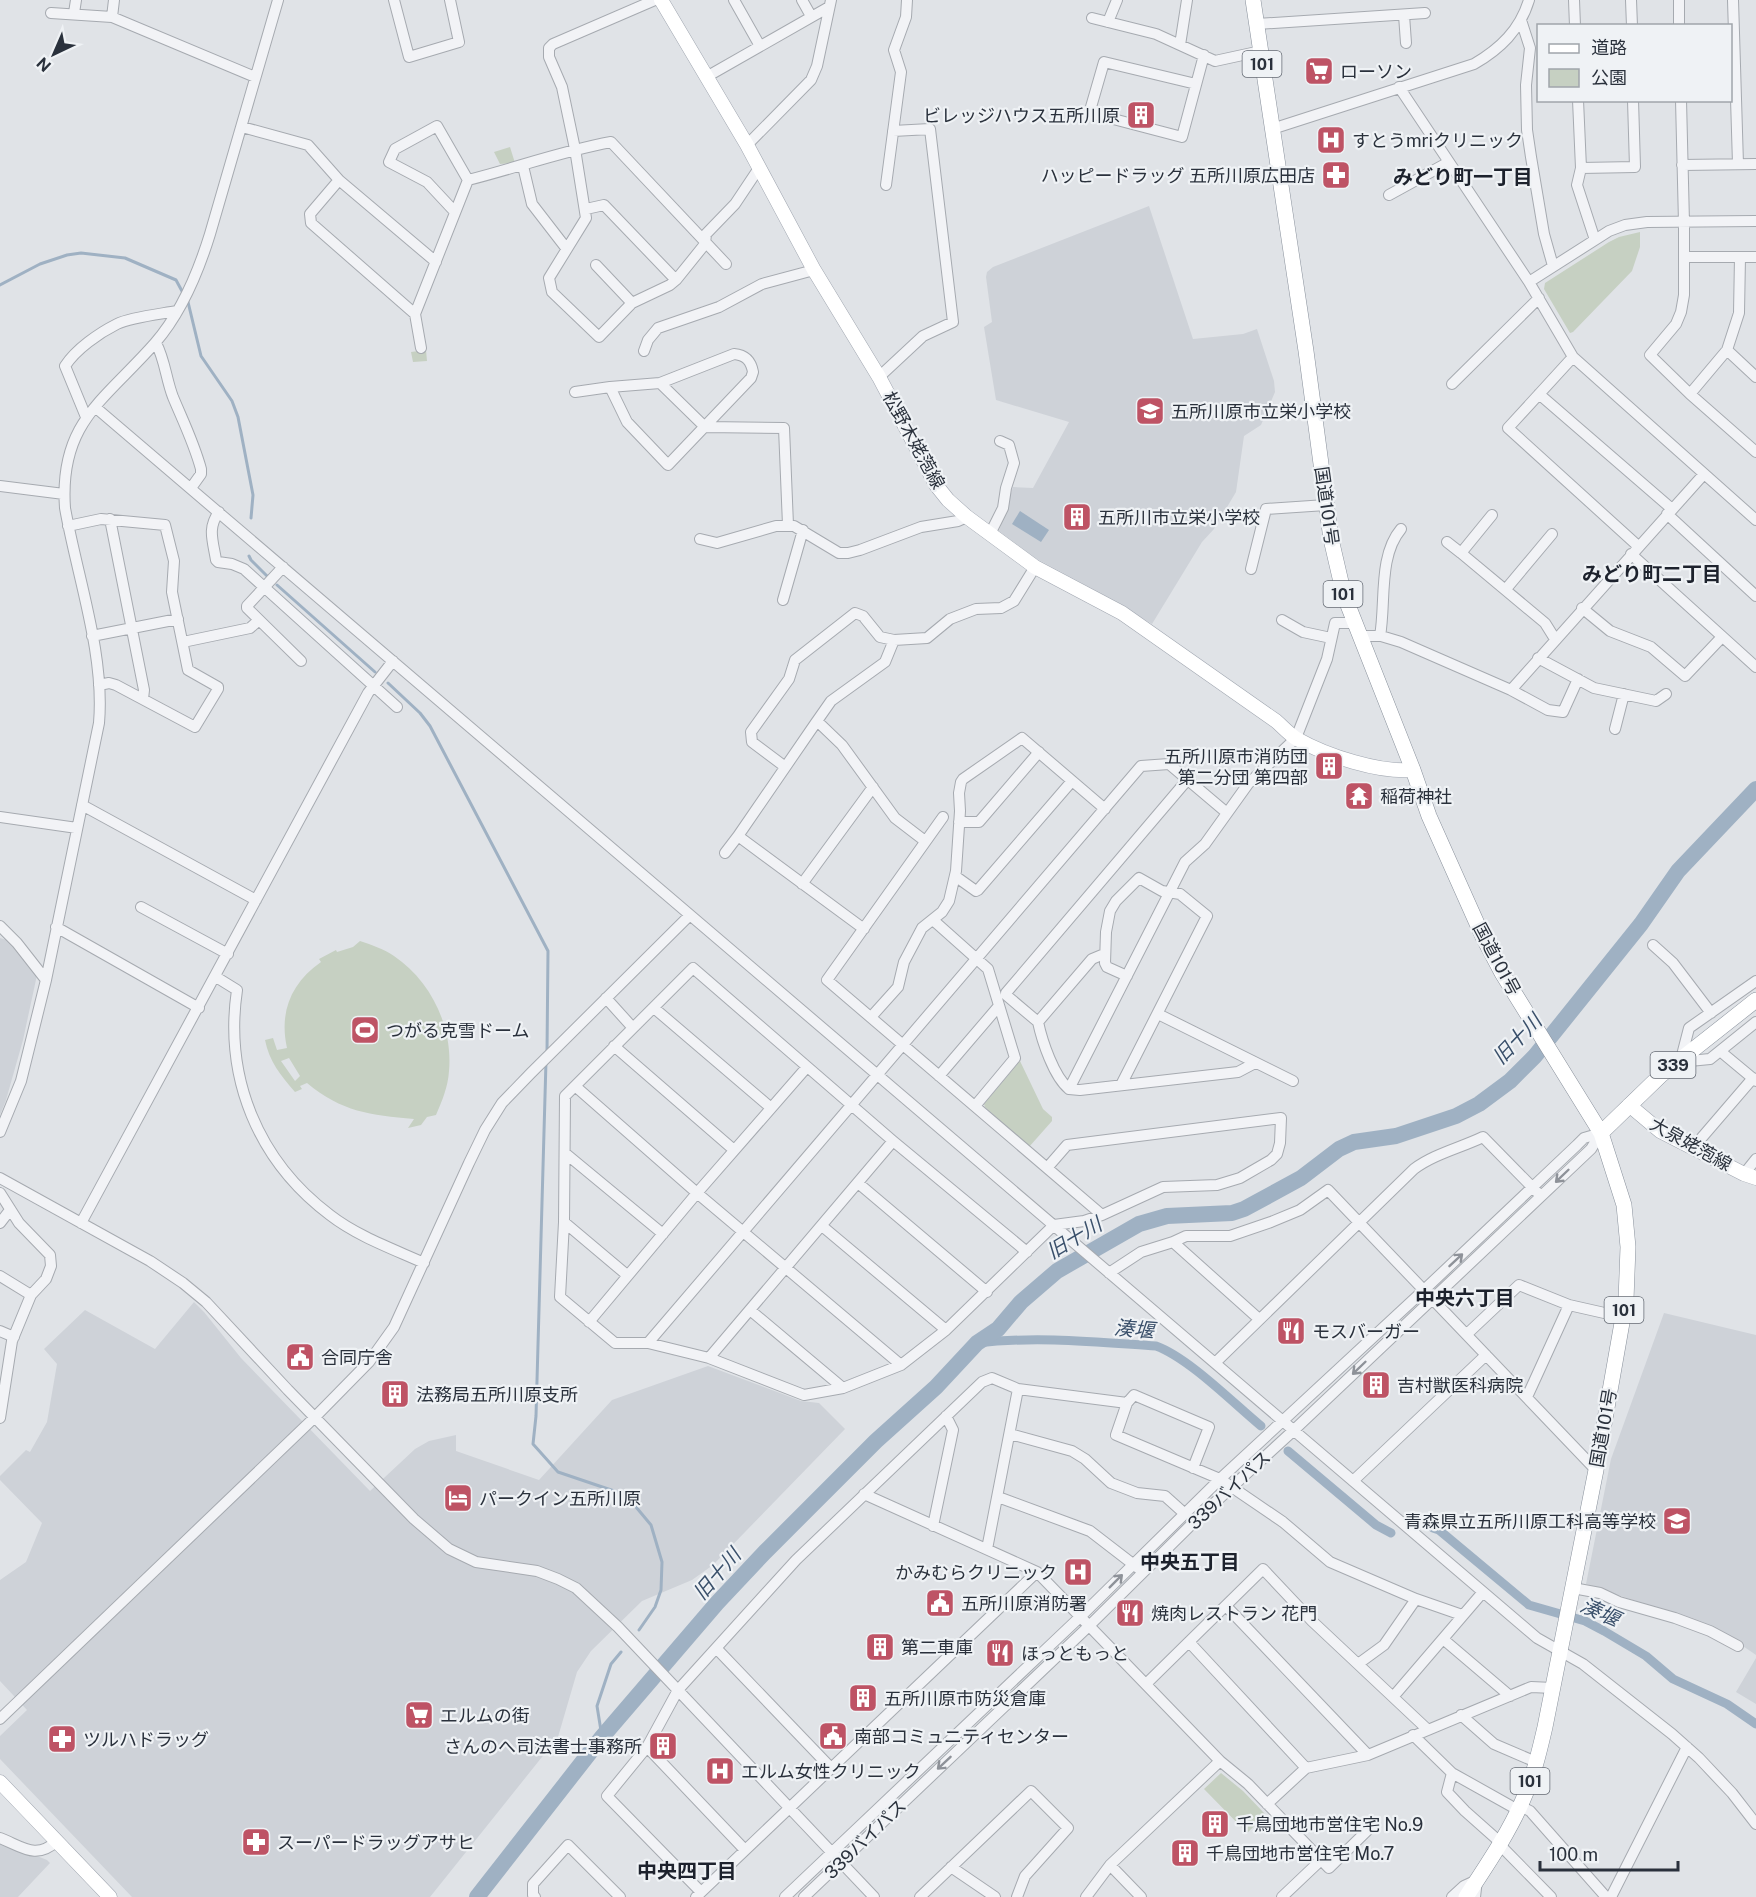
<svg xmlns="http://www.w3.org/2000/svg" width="1756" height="1897" viewBox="0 0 1756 1897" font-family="'Public Sans','Noto Sans JP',sans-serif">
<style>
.built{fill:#ced2d8}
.green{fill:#c6d0c2;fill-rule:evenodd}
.water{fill:#9fb1c3}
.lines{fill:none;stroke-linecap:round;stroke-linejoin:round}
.stream{stroke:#9fb1c3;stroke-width:3}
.canal{stroke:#9fb1c3;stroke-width:9}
.river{stroke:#9fb1c3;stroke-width:16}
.minor-casing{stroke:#a6aab0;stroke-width:12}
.major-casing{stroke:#a1a7b1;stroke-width:15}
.highway-casing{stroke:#89919c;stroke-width:16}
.minor{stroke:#f2f3f6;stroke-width:10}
.major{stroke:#fff;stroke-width:14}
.highway{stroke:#fff;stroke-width:15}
.oneway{stroke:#8e9299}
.labels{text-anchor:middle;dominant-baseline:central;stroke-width:4.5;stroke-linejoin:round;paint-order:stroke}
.shield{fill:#eff2f5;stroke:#656b74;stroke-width:1.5}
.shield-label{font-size:16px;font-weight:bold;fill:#2a313c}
.poi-label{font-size:18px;fill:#2a313c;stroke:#eff2f5;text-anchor:start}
.street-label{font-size:18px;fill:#2a313c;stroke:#eff2f5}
.neighbourhood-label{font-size:20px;font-weight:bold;fill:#1d222d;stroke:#eff2f5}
.water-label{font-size:20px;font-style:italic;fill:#3a506b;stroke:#eff2f5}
</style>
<rect width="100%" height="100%" fill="#e0e3e7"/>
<path class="built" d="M1149,206l44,133 50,-5 14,-5 17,52 1,11 -14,33 -17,11 -8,56 -22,37 -12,13 -50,82 -63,-37 -54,-29 -36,-27 14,-44 20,1 36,-66 -73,-22 -12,-73 8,-5 -6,-45 1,-5 6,-5z
M0,938l10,3 27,34 -14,65 -17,60 -6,15z
M194,1302l10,10 37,46 129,133 45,-42 14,-8 27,-6v16l83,29 73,-80 96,-34 93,35 18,2 26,26 -132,136 -21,15 -50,21 -51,50 -14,21 -19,65 -128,160h-298l-132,-138v-23l27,-26 -27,-29v-101l26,-18 16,-39 -42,-43v-4l26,-26 4,2 17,-30 10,-58 -13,-15 41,-39 70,39z
M1664,1313l92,22v320l-38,-26 -132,-45 25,-125z
M1756,1658v46l-20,-12z
M0,1841l47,19 3,3 -32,34h-18z"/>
<path class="green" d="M510,147l5,16 -15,1 -6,-12z
M1640,232v15l-8,24 -59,61 -3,1 -26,-44 1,-6 64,-41 10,-5z
M426,350l1,11 -14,1 -2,-10z
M360,941c12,4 24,8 34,15 37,25 59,71 55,115 -1,16 -7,30 -13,44l-9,2 -6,8 -13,3 6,-9c-44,-4 -72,-7 -107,-36l-7,3 2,3 -7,3c-14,-16 -26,-31 -30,-52l8,-2 4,12 10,-2c-8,-36 4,-65 34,-86l-2,-3 17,-9 1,2 16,-5zM289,1058l11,18 -5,5 -14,-20z
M1020,1061l23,48 9,8v4l-23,26 -44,-40 -1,-3z
M1221,1773l22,18 23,24 -19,18 -43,-44z"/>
<path class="water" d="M1020,511l29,19 -8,12 -29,-18z"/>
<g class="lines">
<path class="stream" d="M0,285l40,-21 27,-9 14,-2 44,5 51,22 7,13
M188,302l13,54 31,45 6,16 15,78 -2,23
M249,556l2,4 16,16
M277,585l98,87
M388,683l32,30 10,13 118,225 -1,101
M546,1061l-10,355 -3,28 25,28 68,23 25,30 11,37 -1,28 -6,17 -16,23
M602,1737l-5,-31 14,-42 10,-12"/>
<path class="canal" d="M977,1343c60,-7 119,-1 179,3 33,12 77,57 105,80
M1288,1451l88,74 15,8
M1433,1528l6,2 90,75 56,16 19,10 42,25 27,23 54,25 29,20"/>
<path class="river" d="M477,1897l125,-160 115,-134 48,-51 111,-111 60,-54 41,-44 21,-14 23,-27 36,-31 82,-47 28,-8 65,-3 12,-4 57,-31 38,-29 15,-7 42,-6 60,-20 23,-12 31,-23 25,-25 106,-132 37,-53 78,-82"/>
<g class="minor-casing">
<path id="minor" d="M394,0l15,57 50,-15 -9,-42
M655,0l-102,44 -4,4v9l13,30 13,62 11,69 -37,60 3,14 47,45 33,-34 38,-18 6,-5 29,-36 1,-10 29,-30 24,-36
M734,0l26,46
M802,0l9,16
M1574,0l1,26
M1631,0l1,26
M1679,0v26
M1733,0l5,164
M51,13l61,4 143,60
M74,13l2,-13
M1404,15l2,28
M112,17l2,-17
M1092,18l64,16 59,27 46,-10
M1521,20l9,28 -4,37 1,45 4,27 13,77 9,32
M1108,22l9,-22
M1257,24l168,-11
M1180,45l7,-45
M708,76l121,-69
M1196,84l-92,-22 -13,45 7,8 84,22 22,-82
M1399,87l130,195 44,75 183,163
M1578,100l3,68 -4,17 18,55
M1681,100l3,123v72l-3,17 -5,12 -26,31 40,39 66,58
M242,127l66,18 31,35
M1272,129l202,-65c26,-15 46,-34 55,-64
M747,145l64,-65 6,-14 14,-66
M1682,165l74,-1
M523,166l9,38 34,44
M1581,168l54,-1 -2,-67
M468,180c48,-12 94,-29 143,-38l115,122
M886,185l15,-113 -7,-22 12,-33 1,-17
M1389,195l60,-33
M586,209l18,-4 72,75
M455,212l-28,-30 -38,-20 6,-13 42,-23 31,54
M1684,257h72
M596,265l36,38
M1529,282l80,-51 16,-6 22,-3 109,-1
M415,314l-104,-91 -1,-9 29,-34 97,82
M156,343c9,17 10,36 17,54 10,24 21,46 28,72v5l-10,14
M421,348l-6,-34 53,-134
M1727,350l29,27
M644,351l4,-11 10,-12 61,-21 43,-23 52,-14
M734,354c12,1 17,7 19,18l-2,6 -83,87 -41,-43 -17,-35 50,-4z
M1573,357l-65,71 130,118
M879,377l44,-41 30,-14 -23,-193 -37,2
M660,383l45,44 79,1 4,97
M1452,384l87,-86
M575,392l35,-5
M1539,394l133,115
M1690,394l37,-44 12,-37 1,-56
M95,407l1442,1231 46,26 89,70 27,24 33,35 24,31
M86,417l-21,-51c11,-17 34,-33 52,-42 14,-7 44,-10 60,-13
M0,486l64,8
M219,512c-12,16 -6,29 -3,48l2,2 14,2 12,5 153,138
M1667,514l89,82
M1492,515l-31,38 84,70 10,16
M110,519l34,171 -1,9
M68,526l33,-7 64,6 9,36 -2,31 16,78 30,17v2l-23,38 -79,-42 -7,-2 -10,2
M990,534l13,-26 3,-20 8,-25 -5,-18 -9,-4
M700,539l17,4 59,-17h18l45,27h9l12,-3 61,-23 37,-6 9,-4
M1447,542l14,11
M1631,554l125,113
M283,567l-36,39v2l54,53
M1251,569l15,-60 60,-4
M1506,589l46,-55
M783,600l20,-70
M1582,608l28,23 41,16 34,29 37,-39
M1282,620l21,12 28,6
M92,636l86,-17
M1359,636h22l20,6 110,48 193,-216
M1380,636c6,-33 -2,-80 21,-107
M183,642l67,-14 9,-8
M1538,658l56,30 62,13 10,-7
M1511,690l37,20 15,2 15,-33
M817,721l14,-20 54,-39 9,-22 33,-2 23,-19 26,-10 25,-1 13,-7 21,-34
M1615,729l9,-35
M784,766l-32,-24 -1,-10 38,-53 6,-19 60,-47 8,3 17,21 14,3
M82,805l174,95
M0,817l77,11
M943,817l-116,163 275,235
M959,822h20l60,-70
M725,853l13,-17
M955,876l21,15 2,-1 94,-109
M802,884l71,-97
M141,907l87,47
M933,920l55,49 27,89 -40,48
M0,926l17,17 29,37
M56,927l143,81
M864,929l-126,-93 79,-115 25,24 53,73 30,23
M1653,945l20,18 38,50
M1104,954l-12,5 -54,63c4,19 16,55 31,67l11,1 158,-18 17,-9
M216,977l21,13c-13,88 21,171 93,225 27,21 63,34 94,48
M606,998l27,30
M654,1008l116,99
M1158,1014l135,67
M871,1017l27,-30 6,-25 18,-34 20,-16 7,-11 7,-30 4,-60 -1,-18 2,-11 2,-3 59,-41 83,71
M1038,1022l-32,-27v-2l182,-214
M614,1046l120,104
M1720,1051l36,30
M1681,1059l8,-31 67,-47
M1679,1062l31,-3 46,-37
M939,1076l59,-69
M1121,1085l86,-169 -27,-22 -18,-3 -23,-13 -23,23 -6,10 -4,21 -1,31 2,4 20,9
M575,1086l122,107 204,172
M1069,1089l116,-227 20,-18 43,-60 48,-46 31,-79 8,-36h19
M0,1132l21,-51 25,-101 53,-257c6,-69 -22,-147 -34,-215 -6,-86 40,-108 90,-165 27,-31 43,-70 55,-109l68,-234
M1692,1149l61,-71
M565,1153l98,81
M1744,1174l12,-15
M0,1178l150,83 33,22 23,19 82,88 126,129 35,30 27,13 61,9 21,8 18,9 42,39 256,270
M858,1183l129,109
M0,1193l19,30 31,32 1,11 -5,13 -15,16 -19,46 -12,77
M564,1222l63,53
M0,1223l10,-13
M81,1223l287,-530 25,-32
M822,1226l124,104
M1027,1252l-134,-111 -200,-173 -128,128 -1,126 -4,75 55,46h33l61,15 95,37 39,-7 58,-23 45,-35 108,-105 30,-4 18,-6 61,-28 54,-2 23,-7 31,-18 6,-6 3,-11 1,-25 -214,27 -20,23
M1109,1273l32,-21 32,-10
M0,1276l31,19
M750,1310l93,78
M1259,1319l-86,-77 13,-6h44l41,-14 29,-12 28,-20 268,280
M589,1322l108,-129 110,-126
M0,1331l14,6
M1467,1334l52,-49 50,20 53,12
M648,1343l493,-577 28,-2 58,49
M709,1358l184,-217
M1215,1363l199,-194c20,-15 46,-21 69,-32l54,55
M1527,1397l42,-92
M1010,1434l62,17 13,8 26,24 26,10 28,3 20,18
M1193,1468l16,-41 -75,-32 -7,8 -11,32 104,44 63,43 47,40 86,37 46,16
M1353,1481l133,-126
M864,1494l173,78 183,189 28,23 81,84 44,-43
M998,1497l92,34 48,37
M933,1526l20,-96 -7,-14
M987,1549l31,-160
M1573,1588l27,5 19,9 56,16 35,13 28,15
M1226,1606l142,149
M1443,1639l67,57
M1189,1642l117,126
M716,1648l115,120
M1358,1664l26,-19 32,-46
M1147,1683l116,-114 49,52 115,108
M1393,1697l90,-105
M1461,1715l33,29 42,18
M0,1719l315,-302 54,-55 25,-35 75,-164 16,-33 17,-27 29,-30 159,-158
M1413,1735l39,38 66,37
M647,1747l98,103
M1452,1773l-5,19 18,19 36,32
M1267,1804l39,-36 62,-13 163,-68 22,1
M1520,1806l10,5 76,86
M0,1838c23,9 36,22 57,3
M1500,1845l51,52
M1110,1865l31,32
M951,1867l44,30
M701,1892l-94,-96 40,-49 31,-57 118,-130 186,-178 10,-4 26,11 109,14
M535,1897l-2,-2v-11l35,-39 52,52
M696,1897l341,-325
M785,1897l296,-281 139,-137 204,-189 153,-145 7,-7 17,-5
M804,1897l286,-272 108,-107 96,-88 297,-281 10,-16
M920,1897l111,-106 37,37 -43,48 -8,21
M1086,1897l24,-32 110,-104
M1282,1897l39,-37
M1452,1897l12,-11 13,-6 -2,17
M1611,1897l76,-150"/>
</g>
<g class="major-casing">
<path id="major" d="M661,0l86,145 67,125 65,107 57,108 12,15 19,17 68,50 87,46 154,108c7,6 14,14 21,18 30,17 83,34 116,31
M1629,1105l31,26 84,43 12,4
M0,1782l110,115"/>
</g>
<g class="highway-casing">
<path id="highway" d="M1253,0l53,351 25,188 13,56 69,175 16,46 54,121 19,36 99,160 23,72 4,42 -2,53 -30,170 -51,257c-6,26 -12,51 -23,75 -15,34 -36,64 -56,95
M1601,1133l60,-58 95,-75"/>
</g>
<use href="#minor" class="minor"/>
<use href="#major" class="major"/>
<use href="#highway" class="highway"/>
</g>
<defs><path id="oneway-shaft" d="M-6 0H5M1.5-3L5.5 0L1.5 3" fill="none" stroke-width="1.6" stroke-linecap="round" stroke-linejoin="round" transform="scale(1.5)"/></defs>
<g class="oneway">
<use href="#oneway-shaft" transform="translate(1562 1176) rotate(136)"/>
<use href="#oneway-shaft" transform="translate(1456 1260) rotate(-43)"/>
<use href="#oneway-shaft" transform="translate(1359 1368) rotate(136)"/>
<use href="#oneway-shaft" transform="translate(1116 1581) rotate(-45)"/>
<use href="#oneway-shaft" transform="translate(944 1763) rotate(137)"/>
</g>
<defs>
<g id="supermarket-square" transform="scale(1.5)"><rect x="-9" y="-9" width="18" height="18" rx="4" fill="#be5365" stroke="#eff2f5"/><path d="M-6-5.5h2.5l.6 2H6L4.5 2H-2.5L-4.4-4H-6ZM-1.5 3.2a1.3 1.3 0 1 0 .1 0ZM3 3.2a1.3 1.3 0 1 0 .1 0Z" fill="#fff"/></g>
<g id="building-square" transform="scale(1.5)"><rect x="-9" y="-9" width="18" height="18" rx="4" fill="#be5365" stroke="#eff2f5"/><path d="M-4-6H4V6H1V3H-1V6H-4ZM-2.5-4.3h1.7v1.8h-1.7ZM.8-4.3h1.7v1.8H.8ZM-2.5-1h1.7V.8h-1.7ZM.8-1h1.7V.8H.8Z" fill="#fff"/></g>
<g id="hospital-square" transform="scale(1.5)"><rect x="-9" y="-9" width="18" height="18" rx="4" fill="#be5365" stroke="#eff2f5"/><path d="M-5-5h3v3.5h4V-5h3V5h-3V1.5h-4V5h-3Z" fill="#fff"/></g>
<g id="pharmacy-square" transform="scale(1.5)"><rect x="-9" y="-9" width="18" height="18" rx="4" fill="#be5365" stroke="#eff2f5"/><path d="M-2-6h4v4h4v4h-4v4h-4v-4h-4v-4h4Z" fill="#fff"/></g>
<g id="school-square" transform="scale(1.5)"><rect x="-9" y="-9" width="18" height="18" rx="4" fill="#be5365" stroke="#eff2f5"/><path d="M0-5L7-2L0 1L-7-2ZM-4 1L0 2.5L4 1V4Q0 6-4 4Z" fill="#fff"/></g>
<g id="temple-square" transform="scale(1.5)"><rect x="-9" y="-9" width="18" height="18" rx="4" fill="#be5365" stroke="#eff2f5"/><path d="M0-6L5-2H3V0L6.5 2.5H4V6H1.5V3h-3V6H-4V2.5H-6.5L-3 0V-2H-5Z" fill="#fff"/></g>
<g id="stadium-square" transform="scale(1.5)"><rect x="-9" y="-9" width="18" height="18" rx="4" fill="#be5365" stroke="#eff2f5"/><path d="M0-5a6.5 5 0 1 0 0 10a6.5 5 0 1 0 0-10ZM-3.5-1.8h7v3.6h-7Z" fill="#fff"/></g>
<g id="restaurant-square" transform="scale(1.5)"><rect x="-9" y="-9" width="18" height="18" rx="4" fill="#be5365" stroke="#eff2f5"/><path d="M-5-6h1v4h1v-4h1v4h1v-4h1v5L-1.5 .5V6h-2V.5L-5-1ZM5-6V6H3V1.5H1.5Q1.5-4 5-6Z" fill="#fff"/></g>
<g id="civic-square" transform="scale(1.5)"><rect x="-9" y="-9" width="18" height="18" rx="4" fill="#be5365" stroke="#eff2f5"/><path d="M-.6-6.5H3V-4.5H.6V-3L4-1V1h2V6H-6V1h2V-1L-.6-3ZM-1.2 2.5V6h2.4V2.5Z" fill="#fff"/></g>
<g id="hotel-square" transform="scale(1.5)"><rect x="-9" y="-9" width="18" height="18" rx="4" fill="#be5365" stroke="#eff2f5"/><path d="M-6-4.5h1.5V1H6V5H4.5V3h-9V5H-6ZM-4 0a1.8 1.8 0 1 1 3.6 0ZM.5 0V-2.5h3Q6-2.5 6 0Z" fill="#fff"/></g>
</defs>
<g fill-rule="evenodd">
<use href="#supermarket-square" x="1319" y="71"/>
<use href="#building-square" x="1141" y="115"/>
<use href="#hospital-square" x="1331" y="140"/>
<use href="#pharmacy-square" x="1336" y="175"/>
<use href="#school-square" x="1150" y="411"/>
<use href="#building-square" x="1077" y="517"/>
<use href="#building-square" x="1329" y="766"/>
<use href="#temple-square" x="1359" y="796"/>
<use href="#stadium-square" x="365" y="1030"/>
<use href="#restaurant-square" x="1291" y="1331"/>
<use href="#civic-square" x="300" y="1357"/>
<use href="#building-square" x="1376" y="1385"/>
<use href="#building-square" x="395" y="1394"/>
<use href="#hotel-square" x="458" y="1498"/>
<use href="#school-square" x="1677" y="1521"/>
<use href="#hospital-square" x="1078" y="1572"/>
<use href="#civic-square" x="940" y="1603"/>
<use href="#restaurant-square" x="1130" y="1613"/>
<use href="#building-square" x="880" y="1647"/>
<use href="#restaurant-square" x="1000" y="1653"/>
<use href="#building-square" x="863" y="1698"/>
<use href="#supermarket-square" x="419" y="1715"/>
<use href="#civic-square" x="833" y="1736"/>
<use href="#pharmacy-square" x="62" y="1739"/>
<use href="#building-square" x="663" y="1746"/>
<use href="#hospital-square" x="720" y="1771"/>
<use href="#building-square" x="1215" y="1824"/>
<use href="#pharmacy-square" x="256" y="1842"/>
<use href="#building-square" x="1185" y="1853"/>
</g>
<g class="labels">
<g class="shield">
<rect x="1242.5" y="51" width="39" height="26" rx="4.5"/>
<rect x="1323.5" y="581" width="39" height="26" rx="4.5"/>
<rect x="1650.5" y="1052" width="45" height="26" rx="4.5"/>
<rect x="1604.5" y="1297" width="39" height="26" rx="4.5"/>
<rect x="1510.5" y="1768" width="39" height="26" rx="4.5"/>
</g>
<g class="shield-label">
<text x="1262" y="64">101</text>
<text x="1343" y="594">101</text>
<text x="1673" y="1065">339</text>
<text x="1624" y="1310">101</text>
<text x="1530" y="1781">101</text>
</g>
<g class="poi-label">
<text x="1340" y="71">ローソン</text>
<text x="1120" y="115" text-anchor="end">ビレッジハウス五所川原</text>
<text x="1352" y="140">すとうmriクリニック</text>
<text x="1315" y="175" text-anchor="end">ハッピードラッグ 五所川原広田店</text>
<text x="1171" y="411">五所川原市立栄小学校</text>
<text x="1098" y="517">五所川市立栄小学校</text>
<text x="1308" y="756" text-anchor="end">五所川原市消防団<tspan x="1308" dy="21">第二分団 第四部</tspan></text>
<text x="1380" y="796">稲荷神社</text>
<text x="386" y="1030">つがる克雪ドーム</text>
<text x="1312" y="1331">モスバーガー</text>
<text x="321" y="1357">合同庁舎</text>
<text x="1397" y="1385">吉村獣医科病院</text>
<text x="416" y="1394">法務局五所川原支所</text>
<text x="479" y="1498">パークイン五所川原</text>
<text x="1656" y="1521" text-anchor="end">青森県立五所川原工科高等学校</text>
<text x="1057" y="1572" text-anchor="end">かみむらクリニック</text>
<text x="961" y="1603">五所川原消防署</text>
<text x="1151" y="1613">焼肉レストラン 花門</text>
<text x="901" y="1647">第二車庫</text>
<text x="1021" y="1653">ほっともっと</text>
<text x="884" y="1698">五所川原市防災倉庫</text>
<text x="440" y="1715">エルムの街</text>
<text x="854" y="1736">南部コミュニティセンター</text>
<text x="83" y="1739">ツルハドラッグ</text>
<text x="642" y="1746" text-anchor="end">さんのへ司法書士事務所</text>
<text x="741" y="1771">エルム女性クリニック</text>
<text x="1236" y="1824">千鳥団地市営住宅 No.9</text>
<text x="277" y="1842">スーパードラッグアサヒ</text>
<text x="1206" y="1853">千鳥団地市営住宅 Mo.7</text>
</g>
<g class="street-label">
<text transform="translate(914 440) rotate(61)">松野木姥萢線</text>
<text transform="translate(1327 506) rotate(82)">国道101号</text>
<text transform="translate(1497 959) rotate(62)">国道101号</text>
<text transform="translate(1691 1144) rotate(29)">大泉姥萢線</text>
<text transform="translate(1603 1428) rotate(-80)">国道101号</text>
<text transform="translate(1229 1490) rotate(-43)">339バイパス</text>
<text transform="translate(865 1839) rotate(-44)">339バイパス</text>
</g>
<g class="neighbourhood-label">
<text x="1463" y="177">みどり町一丁目</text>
<text x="1652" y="574">みどり町二丁目</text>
<text x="1465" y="1298">中央六丁目</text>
<text x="1190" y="1562">中央五丁目</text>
<text x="687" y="1871">中央四丁目</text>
</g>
<g class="water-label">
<text transform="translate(1517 1039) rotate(-46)">旧十川</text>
<text transform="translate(1074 1238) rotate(-31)">旧十川</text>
<text transform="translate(1134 1329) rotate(5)">湊堰</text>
<text transform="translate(717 1574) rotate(-49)">旧十川</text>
<text transform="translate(1600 1612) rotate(24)">湊堰</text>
</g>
</g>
<rect x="1537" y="24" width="195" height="78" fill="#eff2f5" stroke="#a0a5ab" stroke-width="1.5"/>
<rect x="1549" y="44" width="30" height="9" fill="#ffffff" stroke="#a0a5ab" stroke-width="1.5"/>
<text x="1591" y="54" font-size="18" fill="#2a313c">道路</text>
<rect x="1549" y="69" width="30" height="18" fill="#c6d0c2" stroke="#a0a5ab" stroke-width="1.5"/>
<text x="1591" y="84" font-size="18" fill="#2a313c">公園</text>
<g transform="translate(54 54) rotate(224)" stroke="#eff2f5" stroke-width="4.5" paint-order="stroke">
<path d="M0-4.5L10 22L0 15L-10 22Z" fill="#2a313c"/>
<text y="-9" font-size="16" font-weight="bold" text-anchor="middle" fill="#2a313c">N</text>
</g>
<path d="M1540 1861v9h138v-9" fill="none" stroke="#2a313c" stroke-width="3"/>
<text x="1549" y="1861" font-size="18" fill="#2a313c" stroke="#eff2f5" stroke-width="4.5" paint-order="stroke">100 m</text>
</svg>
